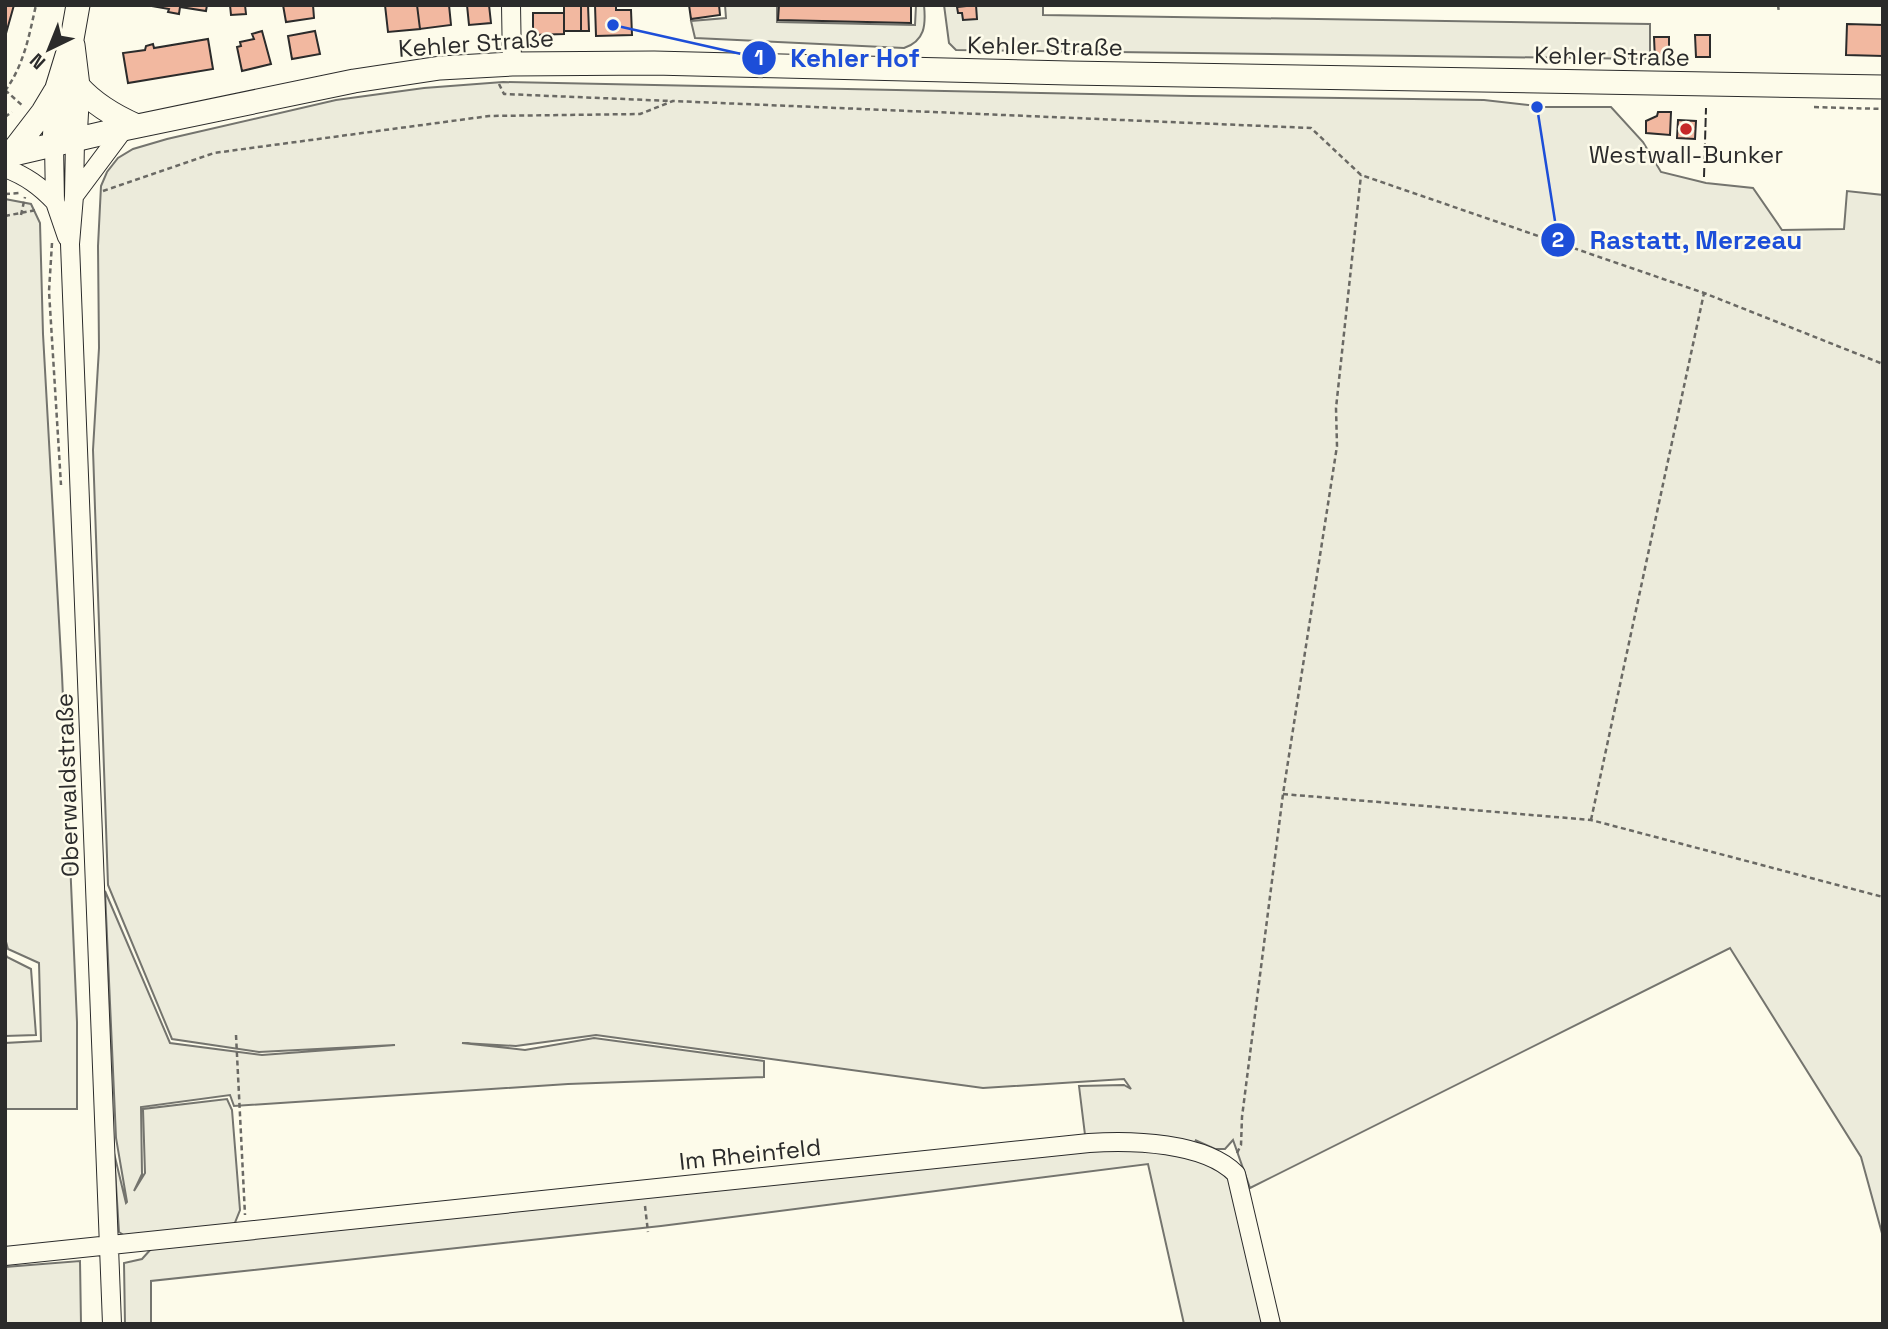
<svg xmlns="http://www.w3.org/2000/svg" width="1888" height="1329" viewBox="0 0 1888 1329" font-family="'Space Grotesk',sans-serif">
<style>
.green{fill:#ecebdb;stroke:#74746e;stroke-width:2}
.building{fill:#f2b8a0;stroke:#2b2b2b;stroke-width:2}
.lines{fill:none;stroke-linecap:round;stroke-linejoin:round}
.minor-casing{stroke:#2b2b2b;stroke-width:20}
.major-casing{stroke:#2b2b2b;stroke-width:25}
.path{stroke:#6a6964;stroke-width:2.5;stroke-dasharray:5 3.5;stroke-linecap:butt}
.minor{stroke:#fdfbea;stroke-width:18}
.major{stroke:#fdfbea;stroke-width:23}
.fence{stroke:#2b2b2b;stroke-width:2;stroke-dasharray:9 3.5;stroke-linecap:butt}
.poi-dot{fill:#c62828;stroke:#fdfbea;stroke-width:2.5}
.labels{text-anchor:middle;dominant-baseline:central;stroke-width:5;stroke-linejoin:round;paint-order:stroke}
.street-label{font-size:24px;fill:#2b2b2b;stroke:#fdfbea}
.poi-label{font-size:24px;fill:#2b2b2b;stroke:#fdfbea}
.leader{fill:none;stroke:#1d4ed8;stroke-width:2.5}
.callout-dot{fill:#1d4ed8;stroke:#fdfbea;stroke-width:2.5}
.mark-label{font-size:21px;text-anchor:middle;font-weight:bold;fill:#fff}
.callout-label{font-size:26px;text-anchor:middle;font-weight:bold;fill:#1d4ed8;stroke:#fdfbea;stroke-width:5;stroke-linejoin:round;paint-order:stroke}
</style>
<rect width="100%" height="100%" fill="#fdfbea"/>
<path class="green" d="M725,5h52v17l138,3 1,-20h8c2,20 1,36 -20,43l-209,-10 -4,-17 35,-3z
M944,5h99v10l607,9v35l-694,-9 -7,-7z
M503,82l688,14 293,4 61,7h66l32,35 18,30 45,11 47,5 29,42 62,-1 3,-38 36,4v1042l-22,-80 -131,-209 -480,240 -17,-48 -8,9h-10l-20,-9 11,8 23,31 35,145h-80l-36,-160 -487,62 -510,55v43h-26l-1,-61 18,-4 9,-10 936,-98 -8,-65 45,-1 7,4 -7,-10 -141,9 -387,-53 -80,11 -54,-3 63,7 69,-12 170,23v16l-196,7 -334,22 -4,-11 -89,12 1,67 -8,17 11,-18 -2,-64 84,-10 5,11 8,100 -6,15 -106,13 -9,-6 -5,-79 12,50 1,-1 -11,-64 -11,-247 65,152 92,12 133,-10 -136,7 -87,-13 -64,-154 -15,-435 6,-102 -1,-102 3,-60 6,-14 11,-14 15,-9 34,-10 169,-39 88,-12z
M5,199l26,5 9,19 3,111 19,341 15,347v87h-72v-66l36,-2 -2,-78 -31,-14 -3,-11z
M5,952l2,5 24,12 5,66 -31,1z
M80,1261l1,63h-76v-57z"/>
<path class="building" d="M5,5h9l-9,32z
M146,5h61l-1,6 -26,-4 -1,7 -11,-2 1,-3z
M230,5h15l1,9 -15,1z
M283,5h30l1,13 -28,4z
M385,5h32l3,24 -32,3z
M417,5h32l2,20 -31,4z
M467,5h22l2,18 -22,2z
M564,5h17v26h-17z
M581,5h7l1,26h-8z
M595,5h21v5h15l1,25 -36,1z
M689,5h30l1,10 -29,4z
M779,5h132v18l-133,-3z
M976,5l1,14 -14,1 -1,-7h-4l-1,-6z
M533,13h31v21l-31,1z
M1847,24l36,1v31l-37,-1z
M262,31l9,33 -29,7 -5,-24 4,-1 -1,-4 14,-3 -2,-5z
M315,31l5,23 -28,5 -4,-23z
M1695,35h15v22h-14z
M1654,37h15v23h-14z
M208,39l5,30 -85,14 -5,-30 22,-3 1,-4 7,-2 1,4z
M1658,112h13l-1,23 -24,-2v-12l11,-5z
M1678,120l18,1 -1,18 -18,-1z"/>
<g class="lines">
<g class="minor-casing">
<path id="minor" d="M511,5l1,59
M75,140l-1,56 -4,48 42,1080
M54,144l1,58 12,35
M5,168c21,8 35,18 50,34
M74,196l50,-67
M5,1256l1084,-113c42,-3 116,-1 147,31l35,150"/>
</g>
<g class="major-casing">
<path id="major" d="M73,45l5,41 -3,54
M78,86c16,18 36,30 59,40
M54,144l3,-56 15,-49 6,-34
M10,155l33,-43 12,-20
M5,156l99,-23 250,-52 86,-13 72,-4 142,-1 415,10 814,14"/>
</g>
<path class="path" d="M1778,5l1,8
M499,84l5,10 167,7
M5,90l19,17
M5,91c19,-26 24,-55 31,-86
M1814,107l69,2
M5,117l7,-5
M103,191l111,-38 275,-37 151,-2 33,-13 638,27 50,47 343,118 179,71
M5,194l14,-1
M21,215l4,-18
M5,216l31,-6
M52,243l-3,48 12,194
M1283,794l308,26 292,77
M1591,820l113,-527
M236,1035l9,180
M1237,1153l4,-8 1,-28 41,-323 54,-348 -1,-38 25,-233
M645,1206l3,26"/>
<use href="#minor" class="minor"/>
<use href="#major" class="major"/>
<path class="fence" d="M1704,177l2,-69"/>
</g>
<circle class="poi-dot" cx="1686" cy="129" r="7"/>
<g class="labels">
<g class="street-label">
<text transform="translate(476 43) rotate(-4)">Kehler Straße</text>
<text transform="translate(1045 46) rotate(1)">Kehler Straße</text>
<text transform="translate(1612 56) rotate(1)">Kehler Straße</text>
<text transform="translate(67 785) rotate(-92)">Oberwaldstraße</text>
<text transform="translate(750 1154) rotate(-6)">Im Rheinfeld</text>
</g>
<g class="poi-label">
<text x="1686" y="154">Westwall-Bunker</text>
</g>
</g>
<path class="leader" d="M613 25L759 58M1537 107L1558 240"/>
<g class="callout-dot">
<circle cx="613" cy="25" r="7"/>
<circle cx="1537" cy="107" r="7"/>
<circle cx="759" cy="58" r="18"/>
<circle cx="1558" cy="240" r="18"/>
</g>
<g class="mark-label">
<text x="759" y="65">1</text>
<text x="1558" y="247">2</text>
</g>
<g class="callout-label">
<text x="855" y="67">Kehler Hof</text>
<text x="1696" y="249">Rastatt, Merzeau</text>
</g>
<rect width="1888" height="1329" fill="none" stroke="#2b2b2b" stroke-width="14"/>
<g transform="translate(49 49) rotate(223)" stroke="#fdfbea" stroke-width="5" paint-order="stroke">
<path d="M0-5L12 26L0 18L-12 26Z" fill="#2b2b2b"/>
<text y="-10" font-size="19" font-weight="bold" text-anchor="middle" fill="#2b2b2b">N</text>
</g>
</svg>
